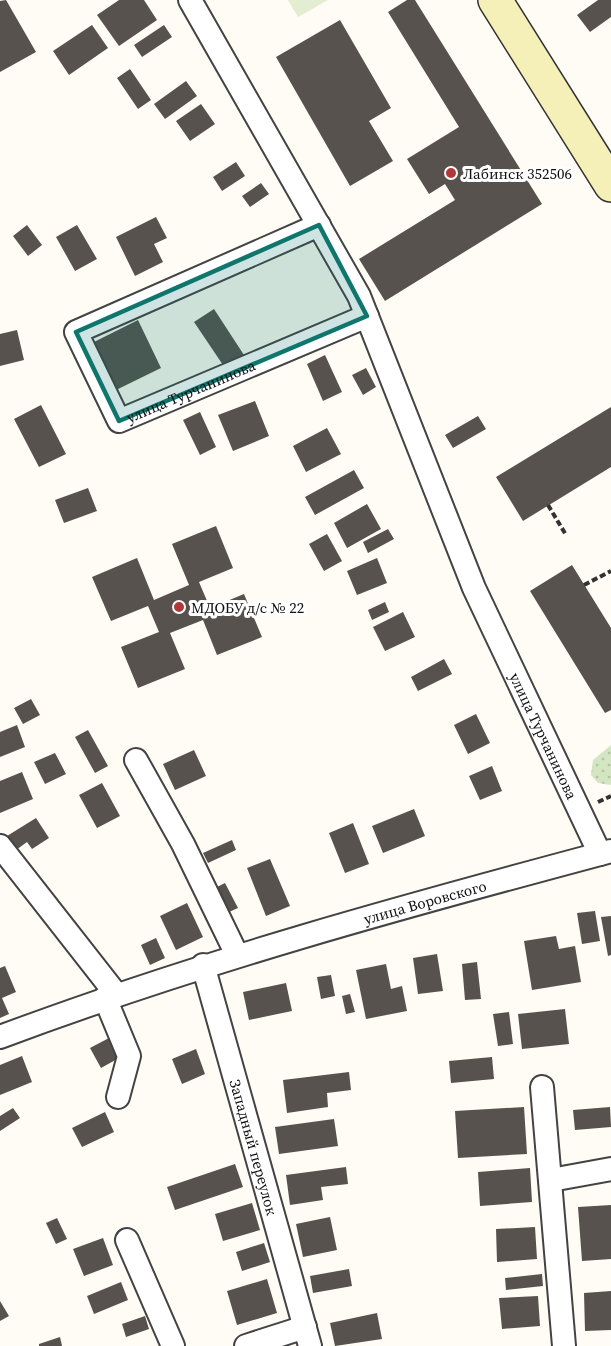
<svg xmlns="http://www.w3.org/2000/svg" width="611" height="1346" viewBox="0 0 611 1346" font-family="'Source Serif 4',serif">
<style>
.grass{fill:url(#grass-dots)}
.pitch{fill:#e3edd1}
.building{fill:#57524d}
.lines{fill:none;stroke-linecap:round;stroke-linejoin:round}
.street-casing{stroke:#434343;stroke-width:26}
.secondary-casing{stroke:#323232;stroke-width:36}
.path{stroke:#323232;stroke-width:4;stroke-dasharray:6 3;stroke-linecap:butt}
.street{stroke:#fff;stroke-width:22}
.secondary{stroke:#f5f0b7;stroke-width:33}
.marked{fill:#0f766e;fill-opacity:0.2;stroke:#0f766e;stroke-width:4.5;stroke-linejoin:round}
.poi-dot{fill:#b0383b;stroke:#fff;stroke-width:2}
.labels{text-anchor:middle;dominant-baseline:central;stroke-width:6;stroke-linejoin:round;paint-order:stroke}
.poi-label{font-size:15px;fill:#101010;stroke:#fff;text-anchor:start}
.street-label{font-size:15px;fill:#101010;stroke:#fff}
</style>
<defs>
<pattern id="grass-dots" width="8" height="8" patternUnits="userSpaceOnUse" patternTransform="scale(1.5)"><rect width="8" height="8" fill="#d3e5c1"/><path d="M2 2h.1M6 6h.1" fill="none" stroke="#b4c3a5" stroke-width="1.8" stroke-linecap="round"/></pattern>
</defs>
<rect width="100%" height="100%" fill="#fefcf4"/>
<path class="grass" d="M611,745v40l-13,-2 -7,-8 2,-15z"/>
<path class="pitch" d="M288,0h40l-30,17z"/>
<path class="building" d="M6,0l30,52 -36,20v-71z
M119,0h25l13,20 -38,26 -22,-31z
M407,0h8l127,204 -157,97 -26,-42 96,-59 -10,-16 -16,10 -22,-35 52,-32 -71,-115z
M598,0h13v17l-21,15 -13,-17z
M340,20l51,88 -22,13 24,40 -43,25 -74,-129z
M92,25l16,23 -39,27 -16,-24z
M164,25l8,12 -30,20 -8,-12z
M130,69l21,31 -13,9 -21,-31z
M186,81l11,15 -32,23 -11,-15z
M201,104l14,20 -25,17 -14,-20z
M236,162l9,14 -23,15 -9,-14z
M261,183l8,11 -19,13 -8,-11z
M156,217l11,21 -13,6 9,18 -28,14 -19,-39z
M27,225l15,20 -14,11 -15,-20z
M77,225l20,34 -22,12 -19,-34z
M214,309l30,46 -19,13 -31,-46z
M138,320l23,48 -45,22 -24,-47z
M17,330l7,30 -24,6v-32z
M325,355l17,37 -19,9 -16,-37z
M366,368l10,19 -13,8 -11,-20z
M255,401l14,35 -36,15 -15,-36z
M41,405l25,49 -27,13 -25,-48z
M611,407v60l-88,54 -27,-44z
M200,412l16,35 -16,8 -17,-35z
M478,416l8,13 -33,19 -8,-13z
M327,428l14,26 -35,18 -13,-26z
M354,470l10,18 -49,27 -10,-18z
M88,488l9,23 -33,12 -9,-23z
M367,504l14,25 -34,19 -13,-25z
M216,526l17,42 -34,14 11,26 34,-14 18,43 -45,18 -14,-35 -33,13 15,36 -47,19 -17,-41 38,-15 -11,-26 -37,15 -19,-44 45,-19 17,42 35,-15 -17,-41z
M388,529l6,10 -26,14 -5,-11z
M327,534l15,27 -18,10 -15,-27z
M377,558l10,25 -30,12 -10,-24z
M572,565l39,63v82l-6,3 -75,-122z
M385,602l4,10 -17,8 -4,-10z
M403,612l12,25 -30,14 -12,-24z
M444,659l8,15 -34,17 -7,-14z
M31,699l9,16 -17,9 -9,-16z
M476,714l14,29 -22,11 -14,-29z
M17,725l8,22 -25,10v-25z
M88,730l20,36 -13,7 -20,-36z
M194,750l12,26 -31,14 -12,-26z
M55,753l11,21 -21,10 -11,-22z
M492,766l10,25 -22,9 -11,-24z
M22,772l11,27 -33,14v-32z
M102,783l18,33 -23,12 -18,-33z
M414,809l11,27 -42,17 -11,-27z
M36,818l13,20 -17,11 -5,-7 -11,8 -9,-14z
M353,823l16,41 -24,9 -16,-40z
M232,840l4,10 -28,13 -5,-10z
M270,859l20,47 -24,10 -19,-48z
M225,883l13,25 -9,4 -12,-25z
M187,903l16,34 -27,13 -16,-34z
M595,911l5,30 -18,3 -5,-31z
M611,916v39l-3,1 -7,-39z
M556,936l3,13 16,-3 6,36 -49,8 -8,-49z
M156,938l9,20 -15,7 -9,-20z
M437,954l6,37 -25,3 -5,-36z
M477,962l4,37 -16,1 -3,-36z
M386,964l5,25 11,-3 5,25 -41,8 -10,-49z
M5,966l11,26 -14,6 7,16 -9,4v-50z
M331,975l4,21 -14,3 -4,-22z
M286,983l6,28 -43,9 -6,-28z
M350,994l5,18 -9,2 -4,-18z
M565,1009l4,35 -47,5 -4,-35z
M509,1012l4,32 -15,2 -5,-32z
M109,1038l10,20 -18,10 -11,-20z
M196,1049l9,25 -23,10 -10,-25z
M22,1056l10,26 -32,13v-30z
M492,1057l2,22 -43,4 -2,-22z
M349,1072l2,18 -24,3 1,14 -41,6 -4,-33z
M524,1107l3,47 -69,4 -3,-47z
M610,1107l1,20 -36,3 -2,-20z
M13,1108l7,10 -20,13v-15z
M105,1112l9,20 -32,15 -10,-19z
M334,1119l4,27 -59,8 -4,-27z
M235,1164l8,23 -68,23 -8,-23z
M346,1167l2,17 -27,3 2,13 -33,5 -4,-30z
M530,1168l2,34 -52,4 -2,-34z
M252,1203l8,27 -37,11 -8,-27z
M611,1205v54l-29,2 -4,-54z
M330,1217l7,33 -34,7 -7,-33z
M57,1218l10,21 -11,5 -10,-21z
M535,1227l2,32 -40,3 -1,-33z
M103,1238l10,27 -29,11 -11,-27z
M264,1243l6,19 -28,9 -6,-19z
M349,1269l3,17 -39,7 -3,-17z
M542,1274l1,12 -37,4 -1,-12z
M267,1279l10,34 -40,12 -10,-34z
M121,1282l7,18 -34,14 -7,-18z
M611,1291v39l-26,1 -1,-38z
M538,1296l2,30 -38,3 -3,-31z
M0,1301l9,15 -9,5z
M377,1313l5,26 -47,7 -5,-23z
M145,1316l4,13 -23,8 -4,-13z
M60,1337l2,9h-23v-2z"/>
<g class="lines">
<g class="street-casing">
<g id="street">
<path id="s1" d="M190,0l169,296 115,292 126,266"/>
<path id="s2" d="M319,225l-243,107 43,89 248,-105"/>
<path d="M136,760l47,84 54,111"/>
<path d="M0,846l116,148"/>
<path id="s3" d="M203,965l107,381"/>
<path d="M105,998l24,58 -11,41"/>
<path id="s4" d="M0,1037c200,-75 405,-131 611,-186"/>
<path d="M542,1087l22,259"/>
<path d="M551,1180l60,-11"/>
<path d="M127,1240l46,106"/>
<path d="M246,1346l59,-19"/>
</g>
</g>
<g class="secondary-casing">
<path id="secondary" d="M495,0l116,185"/>
</g>
<path class="path" d="M548,505l18,30
M584,585l27,-14
M598,802l13,-6"/>
<use href="#street" class="street"/>
<use href="#secondary" class="secondary"/>
</g>
<path class="marked" d="M319,225l48,91 -248,105 -43,-89z"/>
<g class="poi-dot">
<circle cx="451" cy="173" r="6"/>
<circle cx="179" cy="607" r="6"/>
</g>
<g class="labels">
<g class="poi-label">
<text x="463" y="173">Лабинск 352506</text>
<text x="191" y="607">МДОБУ д/с № 22</text>
</g>
<g class="street-label">
<text stroke="none"><textPath href="#s2" startOffset="442">улица Турчанинова</textPath></text>
<text stroke="none"><textPath href="#s1" startOffset="818">улица Турчанинова</textPath></text>
<text stroke="none"><textPath href="#s4" startOffset="446">улица Воровского</textPath></text>
<text stroke="none"><textPath href="#s3" startOffset="189">Западный переулок</textPath></text>
</g>
</g>
</svg>
